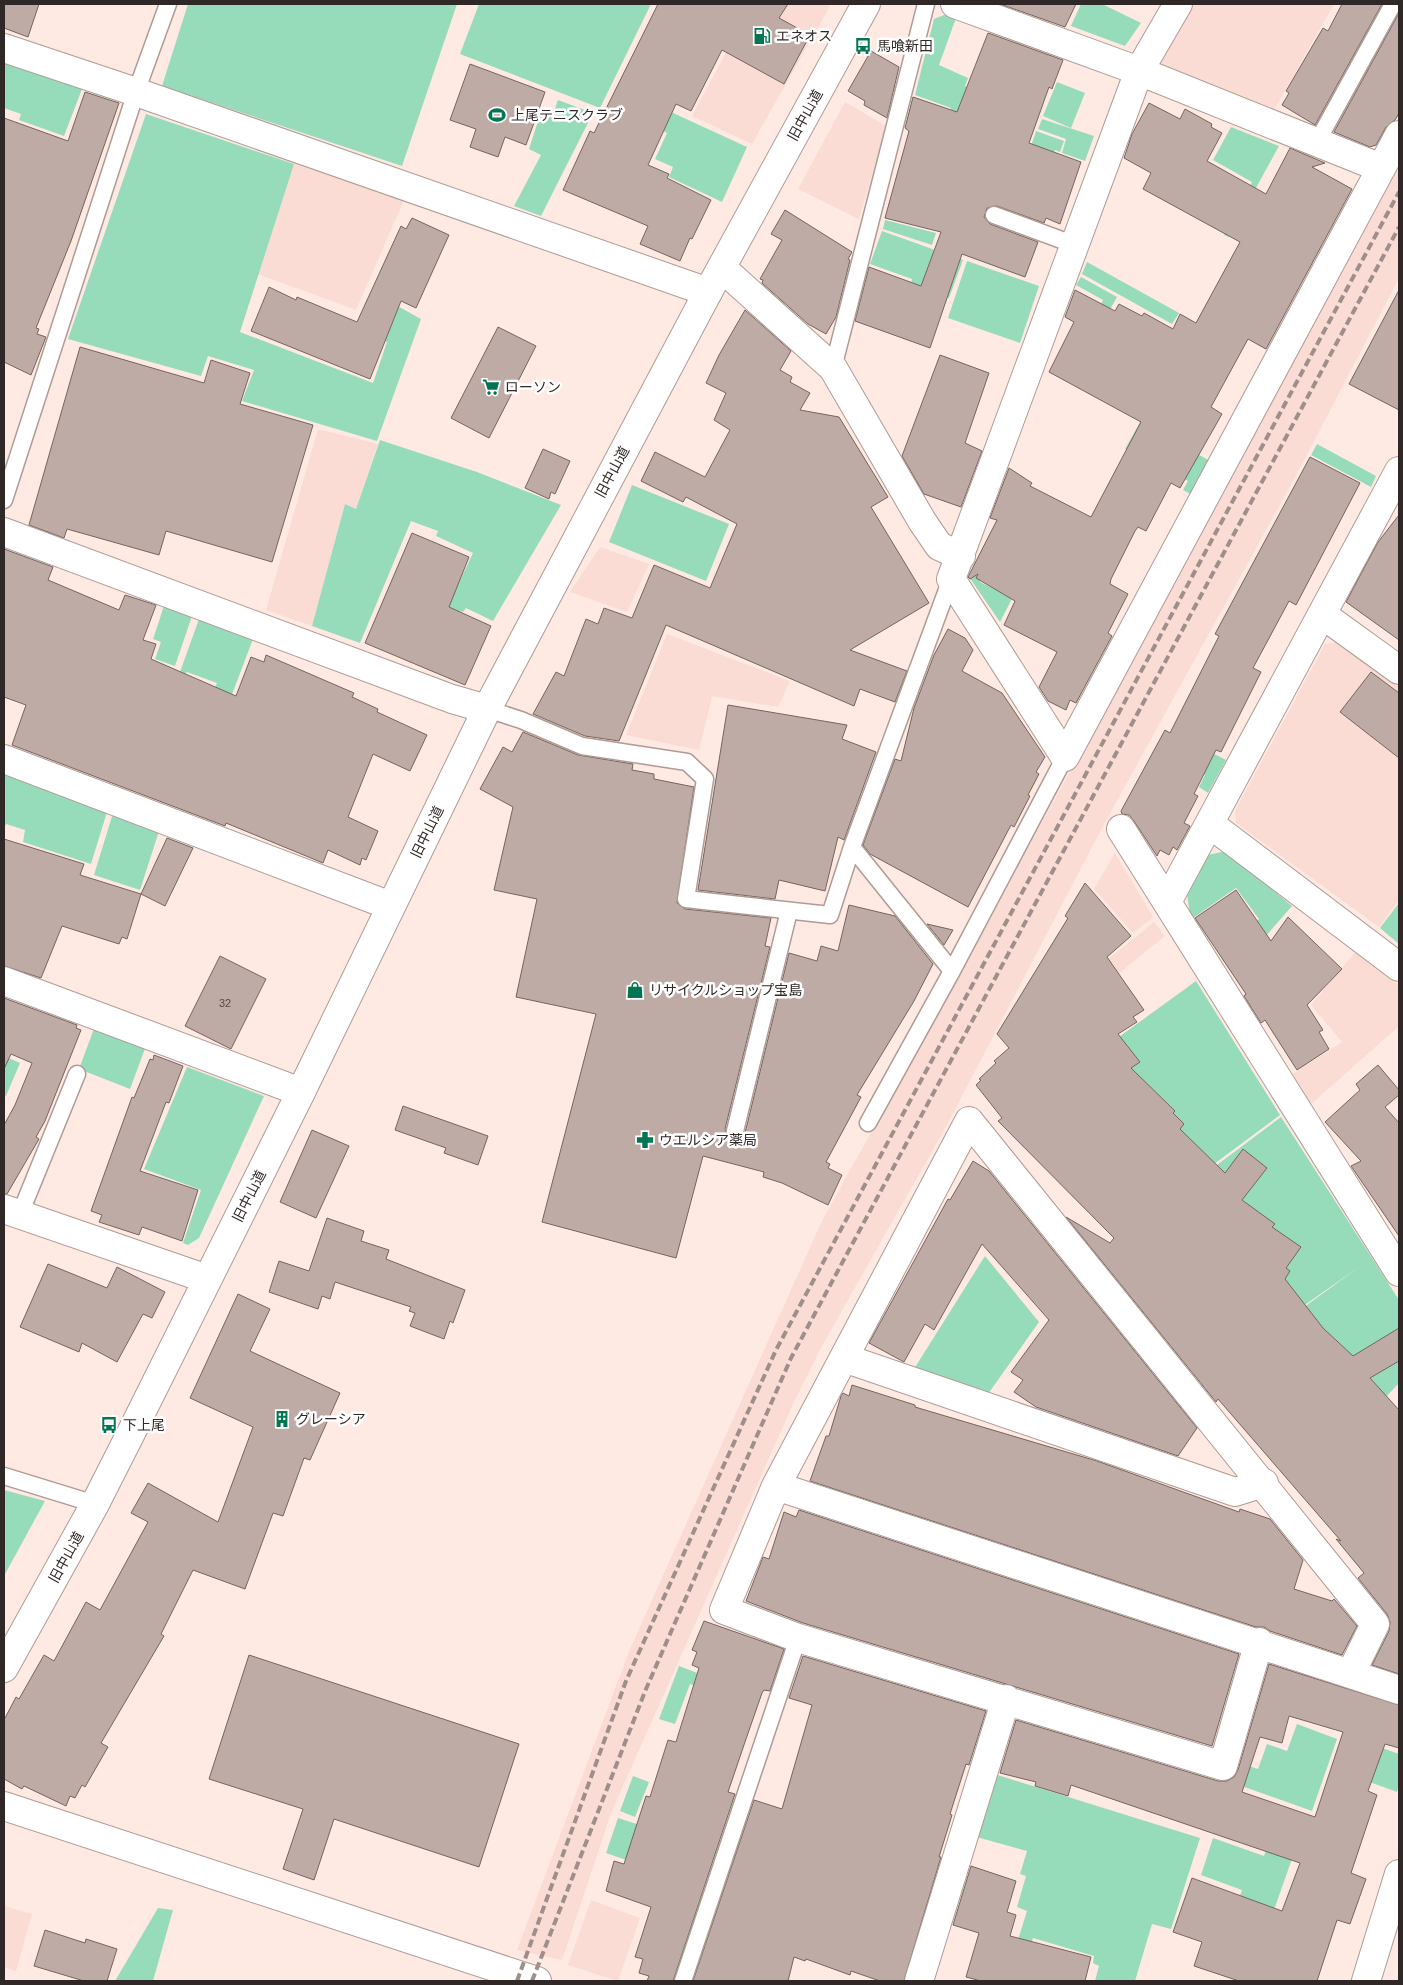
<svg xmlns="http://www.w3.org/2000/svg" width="1403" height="1985" viewBox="0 0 1403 1985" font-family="Helvetica,'Noto Sans JP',sans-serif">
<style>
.built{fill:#fadcd4}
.green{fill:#96dcba}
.building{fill:#bfaba5;stroke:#76645e;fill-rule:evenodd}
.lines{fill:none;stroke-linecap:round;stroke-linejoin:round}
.service-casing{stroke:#af9b95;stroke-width:19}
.minor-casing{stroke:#af9b95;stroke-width:30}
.tertiary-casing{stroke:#af9b95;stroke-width:30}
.secondary-casing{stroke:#af9b95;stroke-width:30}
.service{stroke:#fff;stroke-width:16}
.minor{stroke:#fff;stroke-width:28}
.tertiary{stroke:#fff;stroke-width:28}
.secondary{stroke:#fff;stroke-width:28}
.rail{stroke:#9e8f8a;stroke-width:4;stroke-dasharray:8 4;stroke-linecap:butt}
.labels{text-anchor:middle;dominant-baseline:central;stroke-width:5;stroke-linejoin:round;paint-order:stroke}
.number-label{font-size:11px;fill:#544946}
.poi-label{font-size:14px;fill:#302826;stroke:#fff;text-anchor:start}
.street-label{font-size:14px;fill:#302826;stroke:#fff}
</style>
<rect width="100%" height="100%" fill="#ffe9e3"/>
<path class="built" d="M752,4h76l1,4 -77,136 -60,-28z
M1193,4h141l-60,106 -117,-45z
M845,102l41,24 -27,93 -61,-30z
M1399,155v123l-100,192 -197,358 -154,295 -125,221 -30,60 -182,409 -49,147 -45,-10 113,-301 191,-426 240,-435z
M294,164l111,34 -49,112 -98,-36z
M318,429l60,15 -22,65 -11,-5 -33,122 -46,-16z
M600,547l49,17 -22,48 -57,-20z
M667,634l123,47 -12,26 -66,-11 -13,54 -73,-15z
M1339,642l60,44v214l-20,27 -143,-104 -1,-12 90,-167z
M1115,853l38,64 -20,16 -39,-44z
M1154,922l11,14 -96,78 22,-41z
M1356,951l43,34v41l-89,79 -20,-29 52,-34 -31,-37z
M591,1900l49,18 -22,63 -50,-16z
M4,1906l28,8 -16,57 -12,-4z"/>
<path class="green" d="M188,4h269l-55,162 -240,-80z
M479,4h172l-51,104 -140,-54z
M1081,4h21l39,19 -16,23 -54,-20z
M944,15l12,3 -17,47 29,13 -3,8 29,10 -17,48 -7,-3 -4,11 -44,-13 -3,8 -13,-4 5,-22 31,11 9,-24 -36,-13 19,-76z
M4,61l78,28 -18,47 -45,-16 2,-6 -17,-6z
M1057,82l28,11 -14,35 -28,-12z
M558,100l35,13 -52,103 -27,-10 27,-51 -12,-6 13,-40 12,2z
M671,112l76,35 -25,55 -53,-25 4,-10 -18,-8 12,-26 -4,-2z
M146,114l148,50 -54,168 133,51 14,-41 -29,-12 16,-37 47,26 -44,122 -135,-40 12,-31 -46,-14 -7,20 -133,-37z
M1042,119l52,17 -9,25 -23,-8 4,-14 -28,-10z
M1231,127l48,19 -50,91 -5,-2 28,-53 -39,-22z
M1036,131l28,10 -4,11 -5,-2 -6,18 -19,-19z
M885,220l51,13 -4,12 -49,-16z
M882,231l81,29 -14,38 -38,-14 1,-5 -42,-15z
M967,261l72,25 -19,57 -72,-25z
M1087,262l92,51 -7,11 -90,-50z
M1081,277l36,20 -20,36 -9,-5 15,-28 -27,-15z
M1140,422l72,40 -18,34 -11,-6 5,-9 -63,-32z
M380,440l97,32 84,33 -68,116 -27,-13 -3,4 -3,-1 -2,4 -12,-5 27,-57 -37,-17 2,-5 -27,-10 -51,122 -48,-17 33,-122 11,5z
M1317,444l59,32 -5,11 -60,-32z
M632,485l97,39 -23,57 -97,-39z
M971,572l11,5 -2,5 14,7 28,-10 -22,43 -31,-45z
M165,603l28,10 -18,53 -20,-7 6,-17 -8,-3z
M199,619l54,20 -22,58 -17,-7 3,-7 -30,-11 -2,2 -5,-2z
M1205,749l21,11 -18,33 -9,-6 6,-12 -5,-3z
M4,771l103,41 -16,52 -68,-22 2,-12 -19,-6 -2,5z
M113,813l47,15 -20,62 -46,-15z
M1226,851l66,55 -27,31 -10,-14 4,-4 -23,-31 -43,30 -3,-3 -3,-21 21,-39z
M1399,903v41l-19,-16z
M1196,981l84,134 -140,104 -101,-124z
M95,1026l51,20 -16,43 -51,-20z
M4,1056l16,7 -14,33 -2,-1z
M187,1067l77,29 -65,142 -11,7 -5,-2 18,-53 -57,-21z
M1281,1117l118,183v83l-69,74 -82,-109 111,-81 -113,79 -104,-125z
M985,1256l54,66 -51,72 -74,-25z
M4,1490l41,11 -41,75z
M679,1666l21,8 -4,12 -6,-2 -15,40 -16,-5z
M1297,1724l40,15 -25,72 -79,-28 7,-20 18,6 9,-25 20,7z
M1346,1735l53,19v31l-2,7 -63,-23z
M991,1773l209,65 -29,91 -19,-5 -17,57h-40l4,-15 -6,-3 1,-7 -61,-18 -3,8 -13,-3 10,-32 -10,-4 9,-31 -6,-2 7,-23 -54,-15z
M633,1776l16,6 -14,35 -15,-6z
M618,1818l75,24 -61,20 -26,-9z
M1213,1838l51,18 3,-9 26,9 -31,88 -35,-12 15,-42 -41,-15z
M158,1908l15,2 -20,71h-38z"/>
<path class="building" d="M4,4h35l-11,33 -24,-9z
M658,4h130l-9,14 31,17 -26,49 -62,-34 -31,61 -15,-7 -28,61 21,9 -2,4 44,22 -19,39 -2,-1 -10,23 -40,-17 8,-18 -85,-36 27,-59 4,2z
M1000,4h76l-11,23z
M1342,4h40l-67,121 -33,-20 7,-12 -3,-2 37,-63 5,3z
M1399,13v100l-4,7 -9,7 -10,18 -6,2 -36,-15z
M988,33l75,27 -11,29 -3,-2 -20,56 52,19 -21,62 -14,-6 -2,5 -47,-17 -10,2 -3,9 6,7 48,18 -13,35 -63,-23 -32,94 -75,-27 14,-54 52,19 20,-54 -56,-14 24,-87 -4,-3 8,-31 44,15z
M871,51l28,16 -12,51 -23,-13 1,-4 -17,-10z
M470,64l75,28 -19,53 -21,-8 -7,20 -28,-10 6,-18 -26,-9z
M85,92l34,11 -48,138 -35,87 3,1 -2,5 9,3 -15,38 -27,-13v-244l64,23z
M1149,103l31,16 5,-10 27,15 -1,3 11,6 -15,28 59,33 24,-46 35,15 -13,4 40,22 -86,160 -18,-10 -37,68 11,7 -42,74 -9,-5 -25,48 -8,-4 -3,4 -24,48 -1,5 18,10 -20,39 4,3 -36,67 -6,-3 -4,10 -18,-9 -9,-14 18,-35 -53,-27 11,-24 -39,-23 2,-4 -8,5 -2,-2 29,-57 -7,-2 19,-50 23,15 -2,3 61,31 50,-95 -92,-50 25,-50 -9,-5 10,-27 40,21 4,-7 23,12 2,-3 29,16 7,-15 16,9 44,-81 -97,-53 8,-16 -27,-15 8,-24z
M785,210l67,42 -4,7 2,1 -14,57 -10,17 -18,-10 -46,-41 1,-3 -3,-1 22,-39 -11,-6z
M412,218l37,17 -33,73 -15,-7 -31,78 -119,-48 18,-44 27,13 1,-3 60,25 44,-96 5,3z
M1399,290v120l-50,-26z
M745,310l46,41 -11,19 12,7 -2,5 20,11 -10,17 39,7 49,80 -17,10 58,96 -79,47 57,21 -12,31 -35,-13 -6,17 -188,-81 -47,116 -34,-5 -52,-22 23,-42 8,4 22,-57 12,5 6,-16 28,10 22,-53 56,23 27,-64 -51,-27 -3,5 -42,-21 14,-29 50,25 25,-47 -16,-10 12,-27 -20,-10 13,-28z
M498,327l38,19 -47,92 -38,-20z
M80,347l124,36 7,-23 39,13 -10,31 73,21 -41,137 -106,-31 -7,24 -92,-26 -3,9 -35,-13z
M940,355l49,18 -24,70 17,8 -21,56 -37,-13 -22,-38z
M543,449l27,12 -15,33 -4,-2 -2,7 -24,-11z
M1310,457l50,26 -64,122 -7,-4 -36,67 8,4 -40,80 -5,-2 -22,44 4,2 -14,27 6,3 -13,24 -4,-3 -4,8 -9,-5 -3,6 -23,-35 -5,-6 -7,-1 -1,-3 44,-81 5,3 49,-97 -4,-2z
M1399,515v125l-53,-38 32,-60z
M412,533l57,24 -20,50 42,19 -26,59 -100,-42z
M4,549l49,18 -5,13 71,30 6,-15 31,10 -13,35 13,4 -5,15 85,37 15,-39 13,5 2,-7 88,38 -2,4 26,12 -1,3 50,23 -17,36 -37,-17 -25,63 30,14 -12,29 -4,-2 -2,7 -32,-15 -5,13 -97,-40 -1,3 -213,-81 14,-40 -22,-8z
M948,629l17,9 8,12 -11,21 40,22 43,64 -9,15 3,2 -11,21 2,1 -16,31 -3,-2 -43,82 -98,-53 -7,-9 32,-86 6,2 13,-53 20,-53z
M1371,672l28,21v65l-59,-46z
M728,705l119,20 -5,14 34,13 -32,88 -6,-3 -13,54 -46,-11 -4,19 -77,-9z
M523,732l55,23 55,9 -1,6 22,4v5l40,8 -17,116 8,6 86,9 -6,28 5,1 -45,182 3,10 10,1 7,-7 44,-180 28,8 4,-15 17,5 11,-46 46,11 38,48 -19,37 -57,94 4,2 -35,65 4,2 -2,4 14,7 -14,30 -46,-22 -19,-6 1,-5 -61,-16 -27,102 -134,-36 54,-208 -80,-17 21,-98 -43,-9 19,-83 -33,-18 23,-42 9,5z
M167,838l26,10 -28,58 -24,-12z
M4,839l80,25 -4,11 61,19 -14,45 -5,-2 -3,7 -57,-18 -21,52 -37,-12z
M1085,883l46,53 -24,21 37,53 -11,7 4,5 -19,12 22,28 -9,6 44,43 -2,2 11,11 -4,5 45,44 18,-24 24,19 -25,32 33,24 -3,3 29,20 -15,21 4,3 -5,8 38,49 30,28 46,-28v33l-29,17 29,32v264l-27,-9 17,-34 1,-9 -3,-8 -29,-36 6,-5 -28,-34 5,2 -123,-142 -2,3 -150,-185 44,26 4,-5 -116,-117 4,-3 -26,-33 5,-5 -2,-1 17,-16 -2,-2 15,-13 -12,-14 71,-116 -3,-2z
M1236,890l35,51 17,-24 54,52 -35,36 16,25 -4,2 10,17 -32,21 -32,-50 -4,3 -17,-27 2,-2 -51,-76z
M927,924l26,6 -9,15z
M220,956l46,23 -35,70 -46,-23z
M4,998l73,27 -1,3 5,2 -36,91 -9,16 3,2 -32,55h-3v-69l11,-20 17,-42 -21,-9 -7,15z
M154,1055l29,11 -14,37 -3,-1 -26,69 58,19 -16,51 -40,-14 -3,8 -40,-13 3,-7 -11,-4 41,-114 2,1 16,-39 3,1z
M1378,1065l21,25v5l-14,12 14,16v113l-48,-70 10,-5 -36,-39 35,-32 -4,-6z
M403,1106l85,30 -10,29 -34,-12 2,-5 -51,-18z
M312,1130l37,16 -33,72 -36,-16z
M973,1161l16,10 208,257 -19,28 -142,-49 -22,-15 9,-12 -12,-8 38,-52 -67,-76 -48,86 -9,-6 -21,38 -35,-19 79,-144 2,1z
M327,1218l37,13 -3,10 28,9 -3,9 79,31 -12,33 -3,-2 -6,18 -34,-13 5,-13 -6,-2 2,-4 -76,-25 -5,17 -8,-3 -4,13 -49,-17 10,-31 30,10z
M48,1264l59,24 10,-21 48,25 -13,26 -9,-4 -26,48 -35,-19 -3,9 -59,-25z
M238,1294l32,15 -20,42 90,42 -30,67 -6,-2 -21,58 -10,-3 -28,76 -52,-19 -32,64 3,2 -63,107 7,4 -23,40 -3,-2 -7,13 -5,-2 -4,10 -42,-20 -2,3 -18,-10v-59l12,-23 3,2 25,-44 10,6 32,-59 14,8 48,-88 -17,-9 17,-30 70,39 35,-95 -63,-29z
M852,1385l63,20v2l182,54 142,51 1,-3 30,10 33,41 -9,29 38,12 2,-2 23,27 -15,29 -72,-24 -6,-4h-8l-446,-146 16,-45h3l12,-40 2,-3 6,3z
M799,1510l440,144 -27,92 -409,-123 -57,-22 17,-44 6,2 15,-47 12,5z
M704,1621l80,28 -14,42 -6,-1 -2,3 -16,46 -18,53 7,2 -62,187h-26l2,-5 -10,-3 4,-14 -8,-2 16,-50 -45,-16 8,-30 10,3 22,-68 4,1 18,-57 8,2 23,-74 -7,-3 5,-13 -5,-2z
M249,1655l270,89 -40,123 -145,-48 -20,61 -31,-11 20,-60 -94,-30z
M803,1656l183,55 -17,54 -3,-1 -16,50 2,1 -13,42h2l-37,124h-24l-29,-10 -1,4 -44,-16 -1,2 -11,-4 -6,24h-95l61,-181 28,9 30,-104 -23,-7z
M1269,1664l130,41v43l-14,-4 -17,47 9,4 -26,78 15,6 -16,45 -13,-4 -20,61h-78l-45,-15 8,-24 -29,-10 19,-54 90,33 18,-48 -229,-78 -3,11 -33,-10 1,-4 -36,-9 16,-53 202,61h9l7,-4 4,-7zM1289,1716l54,16 -28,85 -73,-25 18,-55 22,6z
M971,1866l45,15 -9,31 9,3 -6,21 81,21 -6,24h-104l-15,-4 13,-44 -26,-8z
M45,1930l40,13 1,-4 31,10 -10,32h-23l-50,-15z"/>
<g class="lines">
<g class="service-casing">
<path id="service" d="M1317,142l76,-138
M994,215l81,30
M833,368l93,-364
M4,500l132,-408 32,-88
M487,709l34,11 61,26 105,16 18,17 -19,120 144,16 22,-68 99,-268
M852,847l100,124
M868,1123l84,-152 113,-214
M735,1131l54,-220
M20,1214l57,-140
M4,1476l91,28
M683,1981l115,-343"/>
</g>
<g class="minor-casing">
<path id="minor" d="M955,4l184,67 242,97
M1178,4l-39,67 -188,508 114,178 334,-622
M4,48l132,44 572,200
M722,268l111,100 89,153 17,25 22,10
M4,532l448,167 35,10
M1323,615l76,55
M4,759l387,147
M1210,824l189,143
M1121,829l278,443
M1167,902l232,-431
M4,981l297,111
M4,1209l203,70
M844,1358l391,134 29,-9
M776,1486l623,204
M1259,1642l-36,124 -425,-128 -74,-28 52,-124 193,-365 406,503 -24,49
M919,1981l87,-282
M1366,1981l33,-107"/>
</g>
<g class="tertiary-casing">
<path id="tertiary" d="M4,1806l533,175"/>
</g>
<g class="secondary-casing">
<path id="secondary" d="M4,1668l91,-164 37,-73 169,-339 186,-383 221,-417 158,-288"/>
</g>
<use href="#service" class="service"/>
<use href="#minor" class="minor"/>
<use href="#tertiary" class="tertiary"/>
<use href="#secondary" class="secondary"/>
<path class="rail" d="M517,1981l109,-300 150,-331 623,-1158
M532,1981l114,-292 145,-331 608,-1131"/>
</g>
<defs>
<g id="fuel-bare" transform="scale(1.35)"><path d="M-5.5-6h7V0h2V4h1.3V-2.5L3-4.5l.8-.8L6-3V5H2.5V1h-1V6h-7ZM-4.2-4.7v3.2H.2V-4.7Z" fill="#027650" stroke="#fff" stroke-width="2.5" paint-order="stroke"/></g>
<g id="bus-bare" transform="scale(1.35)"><path d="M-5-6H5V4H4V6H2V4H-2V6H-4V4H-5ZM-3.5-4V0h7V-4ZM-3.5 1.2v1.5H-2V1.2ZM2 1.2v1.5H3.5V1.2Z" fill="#027650" stroke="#fff" stroke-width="2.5" paint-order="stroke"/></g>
<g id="stadium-bare" transform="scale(1.35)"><path d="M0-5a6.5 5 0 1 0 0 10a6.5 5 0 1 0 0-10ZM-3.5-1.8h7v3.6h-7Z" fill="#027650" stroke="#fff" stroke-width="2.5" paint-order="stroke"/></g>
<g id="supermarket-bare" transform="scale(1.35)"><path d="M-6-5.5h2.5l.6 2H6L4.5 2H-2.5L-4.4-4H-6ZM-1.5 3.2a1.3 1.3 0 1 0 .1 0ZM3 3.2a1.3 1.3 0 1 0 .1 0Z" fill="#027650" stroke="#fff" stroke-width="2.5" paint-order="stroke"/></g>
<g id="shop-bare" transform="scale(1.35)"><path d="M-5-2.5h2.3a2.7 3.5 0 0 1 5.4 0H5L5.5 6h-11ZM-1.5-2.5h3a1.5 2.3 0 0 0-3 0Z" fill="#027650" stroke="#fff" stroke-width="2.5" paint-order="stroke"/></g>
<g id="pharmacy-bare" transform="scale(1.35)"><path d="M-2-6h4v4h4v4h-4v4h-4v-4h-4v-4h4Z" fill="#027650" stroke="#fff" stroke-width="2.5" paint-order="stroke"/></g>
<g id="building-bare" transform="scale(1.35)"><path d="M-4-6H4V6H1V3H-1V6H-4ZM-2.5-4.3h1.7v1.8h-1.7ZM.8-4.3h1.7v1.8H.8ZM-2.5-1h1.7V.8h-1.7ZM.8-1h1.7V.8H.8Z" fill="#027650" stroke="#fff" stroke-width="2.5" paint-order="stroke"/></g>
</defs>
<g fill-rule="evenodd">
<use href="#fuel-bare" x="762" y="36"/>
<use href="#bus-bare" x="863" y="46"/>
<use href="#stadium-bare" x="497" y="115"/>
<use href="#supermarket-bare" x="491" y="387"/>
<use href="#shop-bare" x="635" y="990"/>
<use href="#pharmacy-bare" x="645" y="1140"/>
<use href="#building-bare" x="282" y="1419"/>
<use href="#bus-bare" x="109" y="1425"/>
</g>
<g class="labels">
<g class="number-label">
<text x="225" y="1003">32</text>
</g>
<g class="poi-label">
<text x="776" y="36">エネオス</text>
<text x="877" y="46">馬喰新田</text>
<text x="511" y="115">上尾テニスクラブ</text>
<text x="505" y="387">ローソン</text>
<text x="649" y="990">リサイクルショップ宝島</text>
<text x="659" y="1140">ウエルシア薬局</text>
<text x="296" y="1419">グレーシア</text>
<text x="123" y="1425">下上尾</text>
</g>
<g class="street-label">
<text transform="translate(805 115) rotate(-61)">旧中山道</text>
<text transform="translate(612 472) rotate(-62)">旧中山道</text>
<text transform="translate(427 832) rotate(-64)">旧中山道</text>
<text transform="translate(249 1196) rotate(-63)">旧中山道</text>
<text transform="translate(66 1557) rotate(-61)">旧中山道</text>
</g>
</g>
<rect width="1403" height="1985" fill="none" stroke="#302826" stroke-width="10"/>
</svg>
